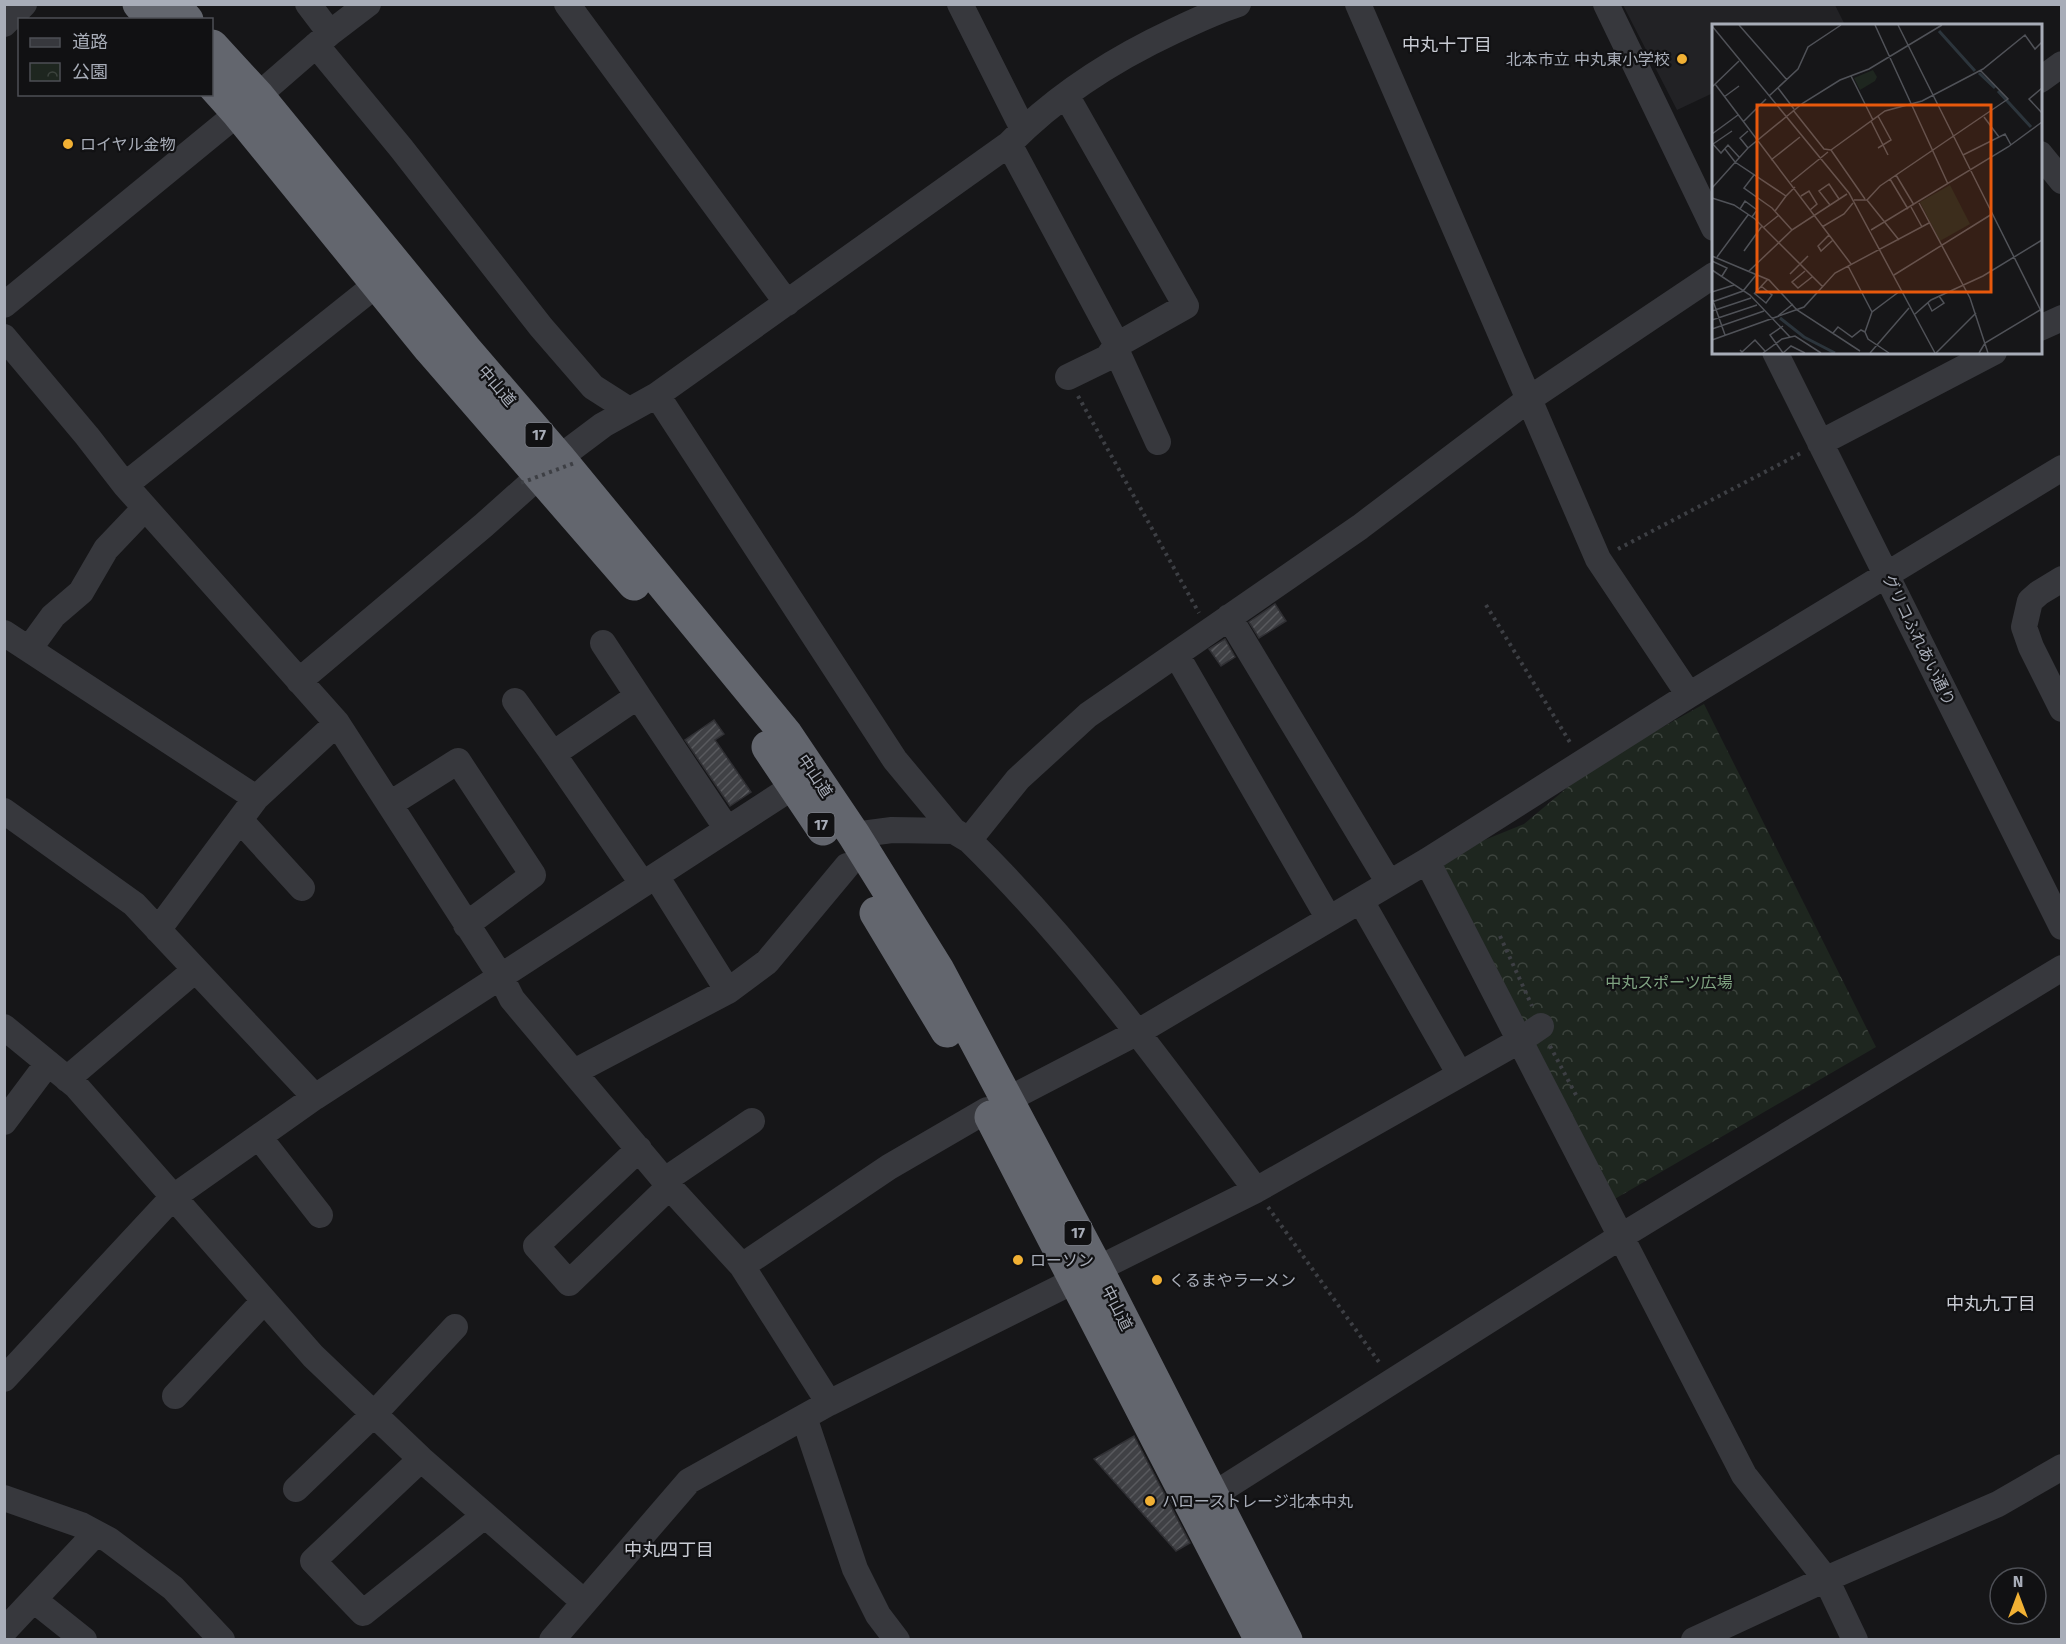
<svg xmlns="http://www.w3.org/2000/svg" width="2066" height="1644" viewBox="0 0 2066 1644" font-family="'Fira Sans','Noto Sans JP',sans-serif">
<style>
.built{fill:#222225}
.park{fill:url(#park-crowns)}
.building{fill:url(#building-hatch);stroke:#303034;stroke-width:1.5}
.lines{fill:none;stroke-linecap:round;stroke-linejoin:round}
.path{stroke:#3d3f44;stroke-width:4;stroke-dasharray:3 4.5;stroke-linecap:butt}
.minor{stroke:#37383d;stroke-width:26}
.highway{stroke:#63666e;stroke-width:33}
.path-bridge{stroke:#3d3f44;stroke-width:4;stroke-dasharray:3 4.5;stroke-linecap:butt}
.poi-dot{fill:#f2b134;stroke:#111113;stroke-width:2}
.labels{text-anchor:middle;dominant-baseline:central;stroke-width:4.5;stroke-linejoin:round;paint-order:stroke}
.shield{fill:#111113;stroke:#7b7e86;stroke-width:1.5}
.shield-label{font-size:15px;font-weight:bold;fill:#a8adb8}
.poi-label{font-size:16px;fill:#a8adb8;stroke:#111113;text-anchor:start}
.street-label{font-size:16px;fill:#a8adb8;stroke:#111113}
.park-label{font-size:16px;fill:#7fa381;stroke:#111113}
.neighbourhood-label{font-size:18px;fill:#c9ccd4;stroke:#111113}
.inset-river{fill:none;stroke:#2c353c;stroke-width:3}
.inset-road{fill:none;stroke:#505258;stroke-width:1.5}
.view{fill:#e8590c;fill-opacity:0.15;stroke:#e8590c;stroke-width:3}
.inset-edge{fill:none;stroke:#a8adb8;stroke-width:3}
</style>
<defs>
<pattern id="park-crowns" width="20" height="18" patternUnits="userSpaceOnUse" patternTransform="scale(1.5)"><rect width="20" height="18" fill="#1e261f"/><path d="M2 6a3 3 0 1 1 6 0M12 15a3 3 0 1 1 6 0" fill="none" stroke="#3c433d"/></pattern>
<pattern id="building-hatch" width="6" height="6" patternUnits="userSpaceOnUse" patternTransform="scale(1.5)"><rect width="6" height="6" fill="#404145"/><path d="M-1 1l2-2M0 6l6-6M5 7l2-2" fill="none" stroke="#595a5e"/></pattern>
</defs>
<rect width="100%" height="100%" fill="#161618"/>
<path class="built" d="M1623,5h212l10,20 -131,1 -1,67 -36,17z"/>
<path class="park" d="M1704,704l172,343 -263,153 -86,-152 -87,-190 84,-34 69,-58z"/>
<path class="building" d="M1275,604l11,17 -27,17 -10,-16z
M1225,639l10,18 -14,9 -12,-17z
M714,720l10,14 -9,6 36,52 -21,14 -45,-66z
M1134,1436l56,107 -14,8 -82,-92z"/>
<g class="lines">
<path class="path" d="M1078,396l121,217
M1618,549l185,-97
M1486,605l85,139
M1500,936l32,70
M1550,1046l27,51
M1268,1207l113,158"/>
<path class="minor" d="M308,4l22,29
M567,4l220,299
M960,4l63,125
M1358,4l240,555 91,136
M1606,4l108,224
M4,24l20,-20
M316,45l85,103 140,179 52,60 36,23
M2040,80l22,-16
M1066,95l120,211 -69,39 -10,13 -39,19
M1009,144l108,201 1,9 40,88
M2040,154l22,27
M4,305l234,-192 92,-80 38,-29
M2040,328l22,-10
M4,337l83,99 38,49 212,238 164,254 11,22 164,195 66,72 87,137
M1775,352l287,575
M657,395l352,-251c47,-48 105,-85 165,-113 21,-10 42,-20 64,-27
M1820,443l174,-91
M125,485l252,-201
M2062,579l-23,14 -9,8 -6,26 7,20 31,62
M1229,617l160,266
M4,633l252,165 81,-75
M603,643l35,53
M29,649l24,-33 28,-24 25,-43 39,-41
M1176,654l153,265
M299,681l185,-156 75,-67 44,-33 54,-30 238,365 59,71
M515,701l38,53
M390,804l68,-43 75,114 -67,50
M4,811l130,93 181,193 479,-311
M240,820l62,68
M854,835l38,-5 62,1 15,9 49,-61 70,-64 272,-188 169,-128 185,-124
M969,840c108,106 197,229 287,350
M1427,861l317,614 82,104 29,61
M656,876l72,115
M642,883l-89,-129 85,-58 89,133
M1361,901l98,172
M158,930l98,-132
M4,1027l72,59 237,270 108,103 163,143
M574,1072l154,-81 39,-29 80,-96
M67,1079l128,-109
M1007,1100l131,-68 289,-171 262,-166 373,-227
M4,1122l44,-59
M259,1137l61,78
M639,1149l-103,97 33,37 101,-97
M665,1180l87,-59
M742,1266l147,-99 98,-57
M4,1379l168,-181 143,-101
M175,1396l89,-95
M804,1417l51,152 23,46 19,25
M421,1459l-108,102 50,52 121,-97
M296,1489l78,-75 81,-87
M1213,1495l407,-258 442,-269
M4,1498l77,27 28,15 64,48 49,52
M34,1600l50,40
M4,1631l92,-98
M552,1640l137,-159 140,-78 427,-213 263,-149 22,-15
M1694,1640l132,-61 172,-75 64,-37"/>
<path class="highway" d="M139,4l14,16
M173,4l14,16
M212,46l46,50 207,253 94,109 227,276 68,101 84,135 159,299 189,371
M212,84l26,29 192,236 204,235
M768,747l55,82
M876,913l71,118
M991,1117l270,523"/>
<path class="path-bridge" d="M521,483l56,-21"/>
</g>
<g class="poi-dot">
<circle cx="1682" cy="59" r="6"/>
<circle cx="68" cy="144" r="6"/>
<circle cx="1018" cy="1260" r="6"/>
<circle cx="1157" cy="1280" r="6"/>
<circle cx="1150" cy="1501" r="6"/>
</g>
<g class="labels">
<g class="shield">
<rect x="525.5" y="423" width="27" height="24" rx="4.5"/>
<rect x="807.5" y="813" width="27" height="24" rx="4.5"/>
<rect x="1064.5" y="1221" width="27" height="24" rx="4.5"/>
</g>
<g class="shield-label">
<text x="539" y="435">17</text>
<text x="821" y="825">17</text>
<text x="1078" y="1233">17</text>
</g>
<g class="poi-label">
<text x="1670" y="59" text-anchor="end">北本市立 中丸東小学校</text>
<text x="80" y="144">ロイヤル金物</text>
<text x="1030" y="1260">ローソン</text>
<text x="1169" y="1280">くるまやラーメン</text>
<text x="1162" y="1501">ハローストレージ北本中丸</text>
</g>
<g class="street-label">
<text transform="translate(497 386) rotate(49)">中山道</text>
<text transform="translate(1919 640) rotate(64)">グリコふれあい通り</text>
<text transform="translate(815 776) rotate(56)">中山道</text>
<text transform="translate(1117 1308) rotate(63)">中山道</text>
</g>
<g class="park-label">
<text x="1669" y="982">中丸スポーツ広場</text>
</g>
<g class="neighbourhood-label">
<text x="1447" y="45">中丸十丁目</text>
<text x="1991" y="1304">中丸九丁目</text>
<text x="669" y="1550">中丸四丁目</text>
</g>
</g>
<g transform="translate(1712 24)">
<rect width="330" height="330" fill="#161618"/>
<path d="M161,46l4,7 -2,4 -15,9 -6,-12z" fill="#1e261f"/>
<path d="M238,161l20,39 -30,17 -20,-39z" fill="#1e261f"/>
<path class="inset-river" d="M227,7l36,40M267,49l16,15M286,67l33,36M68,294l24,19 31,16"/>
<path class="inset-road" d="M27,1l48,55M163,1l73,159M186,1l144,288M0,2l137,167 86,160M139,52l22,44M3,60l136,180M0,63l27,-26M66,64l16,21M330,64l-13,11 13,14M57,72l29,-27 10,-22 33,-22M12,73l15,-11M81,86l31,39 7,1 34,49M166,92l13,24 -13,8M272,93l15,20M159,97l17,34M31,98l23,-23M0,110l26,-19M0,119l9,10 7,-8 11,12M1,120l19,-13M36,124l-8,-10 8,-7M13,125l10,13 51,34 9,-9M119,126l54,-39 37,-10 61,-32 42,-34 10,14 7,-7M251,131l42,-21 6,11M59,136l29,-23M42,151l-10,13 28,20 20,22 55,-36M184,151l18,30M178,155l18,30M79,158l37,-30M0,164l36,-40 55,-45 37,-23 29,-11 73,-44M89,172l8,-5 8,13 -7,6M0,174l22,7 21,14 68,68M142,176h13l13,-14 128,-87 -28,-29M155,176l32,40M207,179l51,95 18,55M118,181l-11,-14 10,-7 10,15M199,183l11,20M28,185l5,-8 12,9 -5,7M63,187l11,-15M52,203l15,-12M110,203l22,-13 9,-11M159,206l137,-83 34,-25M117,211l-11,11 3,5 12,-11M32,227l18,-25M0,232l57,24 28,30 63,41M5,233l31,-42M0,237l15,7 -5,8M136,242l24,46M0,246l38,25 40,42M37,247l43,-41M93,247l-13,11 6,6 14,-11M78,250l18,-18M182,251l98,-61M0,268l22,-7M42,269l12,10 6,-8 -11,-9M42,270l14,-15M0,274l13,37M0,278l31,-11 13,-16M216,279l4,8 12,-8 -5,-7M0,287l39,-13M203,290l16,-14 52,-24 59,-36M66,292l15,-12M0,296l45,-15M71,302l-13,9 13,18M0,305l52,-18M121,309l5,-6 14,10 9,-7 4,2M0,316l92,-33 31,-34 94,-50M28,326l2,2 13,-12 10,11M51,329l19,-14 13,-3 26,17M71,329l8,-7 14,7M158,329l39,-45M177,329l-21,-14 -3,-7 7,-20 28,-21M224,329l40,-40M267,329l6,-10 55,-33"/>
<path class="view" d="M45,81h234v187h-234z"/>
<rect width="330" height="330" class="inset-edge"/>
</g>
<rect width="2066" height="1644" fill="none" stroke="#a8adb8" stroke-width="12"/>
<rect x="18" y="18" width="195" height="78" fill="#111113" stroke="#4d4f55" stroke-width="1.5"/>
<rect x="30" y="38" width="30" height="9" fill="#37383d" stroke="#4d4f55" stroke-width="1.5"/>
<text x="72" y="48" font-size="18" fill="#a8adb8">道路</text>
<rect x="30" y="63" width="30" height="18" fill="url(#park-crowns)" stroke="#4d4f55" stroke-width="1.5"/>
<text x="72" y="78" font-size="18" fill="#a8adb8">公園</text>
<g transform="translate(2018 1596)"><circle r="28" fill="#111113" stroke="#4d4f55" stroke-width="1.5"/>
<path d="M0-4.5L10 22L0 15L-10 22Z" fill="#f2b134"/>
<text y="-9" font-size="16" font-weight="bold" text-anchor="middle" fill="#a8adb8">N</text>
</g>
</svg>
